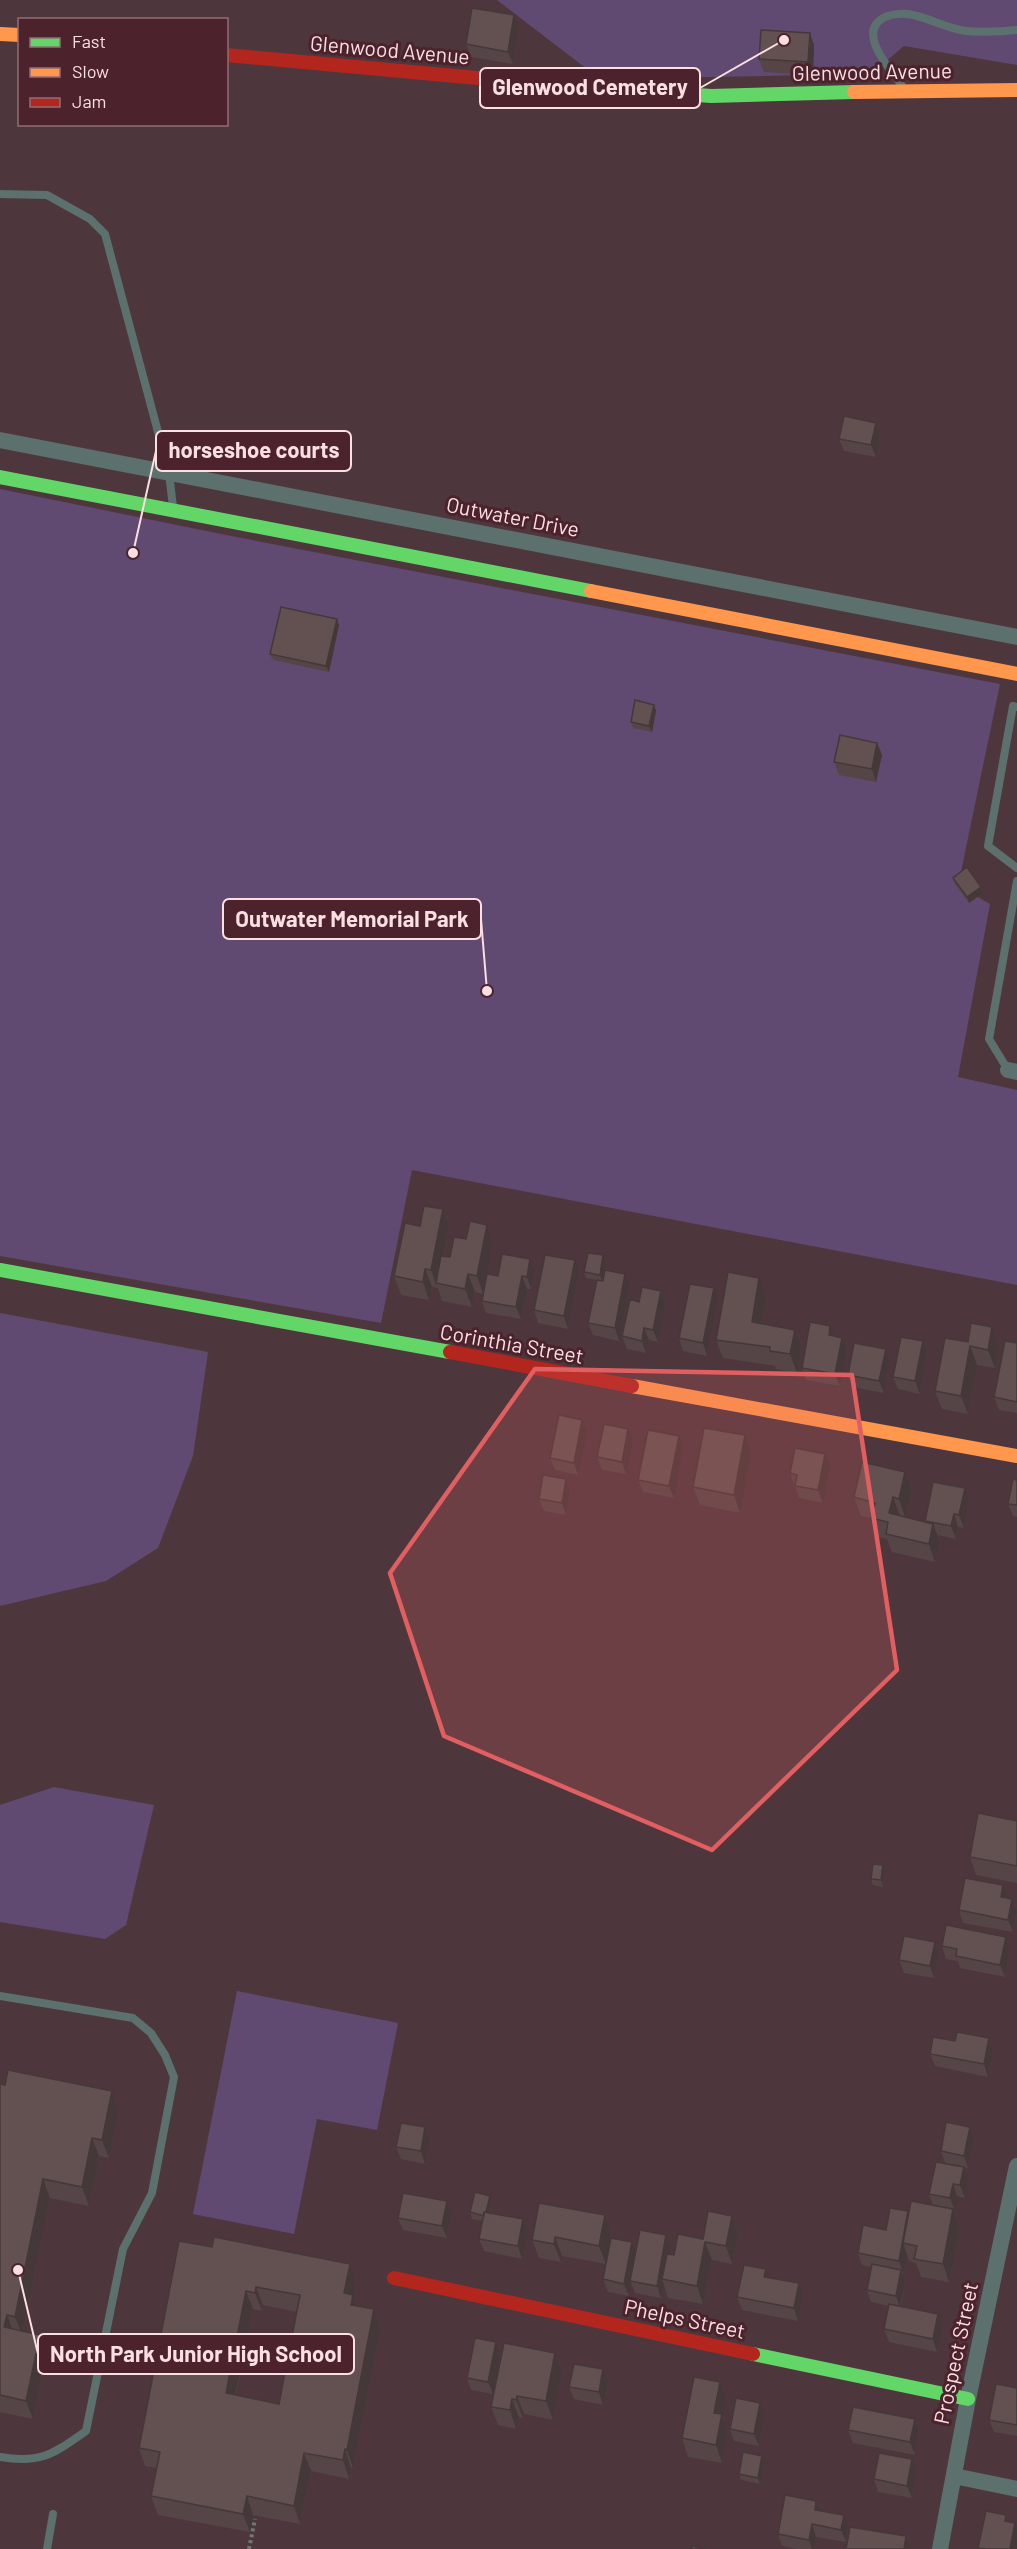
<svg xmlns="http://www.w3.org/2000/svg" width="1017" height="2549" viewBox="0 0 1017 2549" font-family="Barlow,sans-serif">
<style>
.green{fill:#614a71}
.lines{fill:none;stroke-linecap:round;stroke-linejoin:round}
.path{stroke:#707777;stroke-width:4;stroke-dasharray:3 3;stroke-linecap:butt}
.lane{stroke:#5c706e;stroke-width:8}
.street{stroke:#5c706e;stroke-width:16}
.fast{stroke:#63d668;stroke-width:14}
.slow{stroke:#ff974d;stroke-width:14}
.jam{stroke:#b3261e;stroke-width:14}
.wall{fill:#554546;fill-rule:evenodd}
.shaded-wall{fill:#453839}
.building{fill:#635051;stroke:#453839;stroke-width:1.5;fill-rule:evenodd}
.marked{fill:#e15f60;fill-opacity:0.2;stroke:#e15f60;stroke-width:4.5;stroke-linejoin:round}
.labels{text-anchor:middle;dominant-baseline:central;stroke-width:6;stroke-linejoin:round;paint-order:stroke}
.street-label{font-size:21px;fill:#fbdfe3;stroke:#4c232c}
.leader{fill:none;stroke:#fbdfe3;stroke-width:2}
.callout-dot{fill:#fbdfe3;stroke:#4c232c;stroke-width:2}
.callout{fill:#4c232c;stroke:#fbdfe3;stroke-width:2}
.callout-label{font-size:22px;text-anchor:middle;font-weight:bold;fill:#fbdfe3}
</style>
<rect width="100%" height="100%" fill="#4e373c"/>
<path class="green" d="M497,0h520v65l-113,-19 -33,28 -271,5z
M0,489l226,46 774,149 -42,202 32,18 -32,173 59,13v195l-605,-115 -31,153 -381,-67z
M0,1313l208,39 -15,104 -35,92 -52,33 -106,25z
M54,1787l100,18 -28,120 -21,14 -105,-17v-117z
M237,1991l161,32 -21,107 -60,-11 -23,115 -101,-20z"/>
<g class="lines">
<path class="path" d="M249,2549l6,-30"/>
<path class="lane" d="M903,87c-11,-16 -49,-55 -18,-70 9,-4 22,-4 32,-1 16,4 32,13 49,15 16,2 34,0 51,-1
M0,194l47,1 43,24 15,15 64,239 4,34
M1017,707l-4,-1 -25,140 29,22
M1008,1070l-19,-31 28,-158
M0,1996l133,22 18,15 14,22 9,22 -22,116 -29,56 -37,182c-33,23 -45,33 -86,26
M47,2549l6,-35"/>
<path class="street" d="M0,440l1017,197
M1008,1070l9,2
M954,2476l63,13
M940,2549l28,-150 49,-233"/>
<path class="fast" d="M510,81l201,15 143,-4
M0,477l591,114
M0,1270l450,82
M753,2354l215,45"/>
<path class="slow" d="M0,34l20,1
M854,92l163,-2
M591,591l426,83
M632,1386l385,70"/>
<path class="jam" d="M226,55l284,26
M450,1352l182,34
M394,2278l359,76"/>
</g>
<path class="wall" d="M519,28l-6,36 -42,-7 -5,-13z
M814,45l-1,30 -49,-3 -5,-13z
M876,423l4,12 -4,22 -32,-6 -5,-12z
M339,625l-10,47 -56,-12 -3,-6z
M654,705l2,6 -4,21 -19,-4 -2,-6z
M877,743l5,12 -6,27 -37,-7 -5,-13z
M953,878l28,9 2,6 -14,10 -14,-19z
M443,1209l6,19 -5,28 6,1 43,-14 -6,31 11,2 32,-17 5,12 -4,18h-4l-6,30 -35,-6 -4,-12 1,-7 -8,-2 -3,15 -30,-6 -4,-13 -6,-1 -3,13 -28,-5 -7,-19 26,-50z
M603,1255l3,7 -4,19 28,5 -11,55 -26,-6 -5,-12 9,-43 -11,-2 -2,-6z
M579,1273l-11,56 -30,-6 -4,-13z
M661,1291l5,12 -8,39 -9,-2 -3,13 -19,-4 -5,-13 17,-34z
M766,1296l-5,28 34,6 6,18 -4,25 -21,-4 -1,-3 -52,-8 -7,-18z
M718,1301l-11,55 -24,-5 -4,-13z
M992,1327l7,19 -4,22 -18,-3 -9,49 -26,-5 -7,-18 33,-49z
M834,1336l8,2 5,12 -7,36 -34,-6 -4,-12z
M1017,1343v70l-18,-3 -5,-13z
M927,1353l-7,41 -22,-5 -5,-12z
M890,1361l-6,32 -32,-6 -4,-12z
M582,1420l5,12 -9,43 -23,-5 -5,-12z
M633,1442l-7,32 -24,-4 -5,-13z
M683,1449l-9,49 -31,-6 -5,-12z
M751,1454l-11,59 -40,-8 -7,-18z
M830,1467l-7,36 -24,-5 -9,-25z
M905,1472l7,19 -7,26 21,5 43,-22 -5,28 -6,-1 -2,12 -18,-4 2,7 -5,20 -43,-10 -5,-13 -9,-2 -7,-19 -10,-2 -7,-19z
M566,1479l4,12 -4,24 -22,-4 -5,-12z
M1017,1480v37l-4,-1 -5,-12z
M1017,1821v62l-41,-8 -6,-18z
M885,1871l-2,16 -10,-2 -2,-6z
M1003,1885l4,13 5,1 5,13 -4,20 -50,-9 -4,-13z
M1006,1937l4,12 -5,28 -45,-9 -2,-7 -12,-2 -4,-13z
M939,1954l-5,24 -30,-5 -5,-13z
M989,2038l4,13 -5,26 -53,-11 -5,-12 25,-13z
M0,2084l5,1 107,6 7,19 -10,48 -10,-2 -10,50 -39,-8 -27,133 23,22 -13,66 -33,-7z
M970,2127l4,12 -6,29 -4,-1 4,13 -3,18 -8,-2 -3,15 6,17 -11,54 -28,-5 -5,-14 -7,-2 -2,-7 -4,19h-1l3,9 -4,25 42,19 -6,26 -48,-10 -5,-13 5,-23 -18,-4 -4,-12 4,-23 -9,-2 -4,-12 50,-42 25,-6 -4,-11 16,-31 -4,-12z
M430,2140l-5,24 -24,-5 -5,-12z
M492,2202l-2,11 33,6 5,13 -6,27 -38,-8 -5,-12 4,-18 -11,-2 -2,-7z
M452,2214l-5,24 -44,-8 -5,-12z
M732,2216l6,18 -6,30 -20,-4 -9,44 -35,-6 -4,-13 -3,13 -26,-5 -4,-10 -2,13 -21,-4 -5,-13 29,-37 4,10 35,-5 -1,7 4,1 29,-16z
M611,2233l-5,31 -44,-8 -1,6 -22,-4 -7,-18z
M212,2247l144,35 -2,14 3,10 17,3 7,19 -28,140h-2l-2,11 -38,-8 -11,53 -47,-9 -3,17 -92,-17 -7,-19 6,-28 -12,-2 -6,-18zM263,2305l34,7 -18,92 -43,-9 17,-86 9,2z
M769,2278l30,5 4,13 -5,25 -56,-11 -5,-13z
M496,2342l4,12 -7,40 -22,-4 -4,-12z
M555,2353l7,19 -9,48 -29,-6 -1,4 -4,-1 -3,12 -18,-4 -7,-18z
M608,2382l-5,23 -29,-6 -5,-12z
M720,2382l7,18 -4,18 5,14 -6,31 -34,-6 -6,-19z
M1017,2388v48l-23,-4 -5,-12z
M765,2415l-6,31 -25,-5 -4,-12z
M915,2419l4,12 -4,24 -62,-12 -5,-13z
M762,2456l3,6 -5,22 -19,-4 -2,-6z
M912,2459l5,13 -5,26 -34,-6 -4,-13z
M816,2501l4,10 28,17 -2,14 -30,-5 -2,12h-18l-14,-3 -4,-12z"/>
<path class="shaded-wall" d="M514,15l5,13 -6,36 -5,-12z
M810,33l4,12 -1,30 -5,-13z
M876,423l4,12 -4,22 -5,-12z
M337,619l2,6 -10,47 -3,-6z
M654,705l2,6 -4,21 -3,-6z
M877,743l5,12 -6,27 -4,-13z
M981,887l2,6 -14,10 -2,-6z
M443,1209l6,19 -11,56 -2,-1 2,6 -7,-19z
M487,1225l6,18 -10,51 -6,-18z
M603,1255l3,7 -4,19 -2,-6z
M530,1259l5,12 -4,18 -4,-12z
M575,1260l4,13 -11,56 -4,-13z
M425,1269l7,18 -3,13 -6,-18z
M468,1274l7,18 -3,15 -7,-18z
M625,1274l5,12 -11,55 -4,-13z
M522,1276l5,13 -6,30 -5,-12z
M759,1278l7,18 -8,45 -6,-19z
M714,1288l4,13 -11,55 -4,-13z
M661,1291l5,12 -8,39 -5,-12z
M830,1326l5,13 -6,-4z
M992,1327l7,19 -4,22 -7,-18z
M644,1328l5,12 -3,13 -4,-12z
M795,1330l6,18 -4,25 -7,-19z
M842,1338l5,12 -7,36 -5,-12z
M923,1341l4,12 -7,41 -5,-13z
M970,1346l7,19 -9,49 -7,-18z
M886,1349l4,12 -6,32 -5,-12z
M582,1420l5,12 -9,43 -4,-12z
M628,1429l5,13 -7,32 -4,-12z
M745,1435l6,19 -11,59 -6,-18z
M679,1436l4,13 -9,49 -5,-12z
M825,1454l5,13 -7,36 -5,-13z
M905,1472l7,19 -7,26 -6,-18z
M566,1479l4,12 -4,24 -4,-12z
M965,1488l4,12 -5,28 -5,-13z
M893,1497l7,19 -11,-3z
M954,1514l4,13 -2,12 -5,-13z
M933,1524l7,18 -5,20 -6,-18z
M883,1865l2,6 -2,16 -2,-7z
M1003,1885l5,12 -3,13 -4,-13z
M1012,1899l5,13 -4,20 -5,-12z
M1006,1937l4,12 -5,28 -5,-12z
M935,1942l4,12 -5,24 -4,-12z
M989,2038l4,13 -5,26 -4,-13z
M112,2091l7,19 -10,48 -7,-18z
M425,2127l5,13 -5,24 -4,-13z
M970,2127l4,12 -6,29 -4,-12z
M92,2138l7,18 -10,50 -7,-19z
M964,2167l4,13 -3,18 -5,-13z
M43,2179l7,19 -28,137 -7,-18z
M953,2184l4,12 -2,15 -5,-13z
M490,2196l2,6 -5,21 -2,-7z
M447,2201l5,13 -5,24 -5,-12z
M953,2209l7,19 -11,54 -6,-18z
M908,2211l-5,32 4,11 -4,19 -4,-12z
M605,2215l6,18 -5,31 -7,-18z
M732,2216l6,18 -6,30 -6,-18z
M523,2219l5,13 -6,27 -4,-13z
M666,2235l5,12 -6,33 -3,-1 2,6 -3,13 -4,-12z
M555,2237l7,19 -1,6 -7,-18z
M632,2242l5,12 -7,27 1,2 -2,13 -5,-12z
M705,2242l7,18 -9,44 -6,-18z
M350,2264l6,18 -2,14 6,17 -2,10 -14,-30z
M766,2269l5,12 -7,-4z
M901,2270l4,12 -5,26 -4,-12z
M799,2283l4,13 -5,25 -4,-13z
M256,2287l7,18 -1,6 -7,-18z
M246,2291l7,18 -21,102 -6,-18z
M374,2309l7,19 -28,140 -6,-18z
M938,2314l5,12 -6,26 -4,-13z
M7,2315l7,19 -10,-7z
M40,2335l6,18 -13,66 -7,-18z
M496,2342l4,12 -7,40 -5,-12z
M555,2353l7,19 -9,48 -7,-19z
M603,2369l5,13 -5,23 -4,-13z
M720,2382l7,18 -4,18 5,14 -6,31 -6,-18 -2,-32z
M517,2396l7,18 -1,4 -7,-18z
M512,2399l7,18 -3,12 -6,-19z
M760,2403l5,12 -6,31 -5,-12z
M915,2419l4,12 -4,24 -5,-13z
M345,2449l6,19 -2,11 -6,-19z
M304,2453l7,18 -11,53 -6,-18z
M762,2456l3,6 -5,22 -2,-6z
M912,2459l5,13 -5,26 -5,-12z
M247,2496l6,19 -3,17 -7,-18z
M816,2501l5,12 -6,-3z
M844,2515l4,13 -2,14 -5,-12z
M1015,2523l2,4v22h-7z
M812,2524l4,13 -2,12h-2l-3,-9z
M906,2536l5,13h-7z"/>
<path class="building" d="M472,8l42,7 -6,37 -42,-8z
M761,30l49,3 -2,29 -49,-3z
M844,416l32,7 -5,22 -32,-6z
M281,607l56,12 -11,47 -56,-12z
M635,700l19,5 -5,21 -18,-4z
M840,735l37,8 -5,26 -38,-7z
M967,867l14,20 -14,10 -14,-19z
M424,1206l19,3 -12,61 -6,-1 -2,13 -29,-6 11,-53 15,3z
M470,1221l17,4 -10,51 -9,-2 -3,15 -29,-6 5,-27 9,1 4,-20 12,2z
M588,1253l15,2 -3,20 -16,-3z
M502,1254l28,5 -3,18 -5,-1 -6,31 -34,-6 5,-27 11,2z
M545,1255l30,5 -11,56 -30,-6z
M605,1270l20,4 -10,54 -27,-5 9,-43 6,1z
M728,1272l31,6 -7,44 43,8 -5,24 -20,-3v-4l-54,-7z
M690,1284l24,4 -11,55 -24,-5z
M642,1287l19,4 -8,39 -9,-2 -2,13 -20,-5 8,-37 9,3z
M810,1322l20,4 -1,9 13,3 -7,36 -33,-6z
M971,1323l21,4 -4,23 -18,-4 -9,50 -26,-5 10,-53 23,4z
M901,1337l22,4 -8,40 -22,-4z
M1005,1341l12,2v59l-23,-5z
M854,1343l32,6 -7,32 -31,-6z
M559,1415l23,5 -8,43 -24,-5z
M604,1424l24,5 -6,33 -25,-5z
M704,1428l41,7 -11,60 -41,-8z
M648,1430l31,6 -10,50 -31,-6z
M795,1448l30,6 -7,36 -23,-4 2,-11 -7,-2z
M862,1462l43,10 -6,27 -6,-2 -4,16 44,11 -4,20 -43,-10 2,-12 -17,-4 4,-15 -21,-6z
M543,1475l23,4 -4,24 -23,-4z
M1013,1479l4,1v25l-9,-1z
M933,1482l32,6 -6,27 -5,-1 -3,12 -26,-5z
M978,1813l39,8v45l-47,-9z
M873,1864l10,1 -2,15 -10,-1z
M965,1878l38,7 -2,12 11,2 -4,21 -49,-10z
M946,1925l60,12 -6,28 -44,-9 1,-7 -15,-3z
M904,1936l31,6 -5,24 -31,-6z
M957,2032l32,6 -5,26 -54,-10 3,-17 22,4z
M8,2070l104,21 -10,49 -10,-2 -10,49 -39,-8 -28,138 -8,-2 -3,12 36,8 -14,66 -26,-6v-311l5,1z
M946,2122l24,5 -6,29 -23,-5z
M401,2123l24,4 -4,24 -25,-4z
M936,2162l28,5 -4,18 -7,-1 -3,14 -21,-4z
M475,2192l15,4 -4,16h-2v4l-14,-4z
M403,2193l44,8 -5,25 -44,-8z
M911,2201l42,8 -10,55 -29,-5 3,-13 -14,-3z
M539,2203l66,12 -6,31 -44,-9 -1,7 -22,-4z
M890,2208l18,3 -9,50 -41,-8 5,-28 23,5z
M708,2211l24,5 -6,30 -21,-4 -8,44 -35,-7 5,-25 7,1 4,-21 25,5z
M484,2212l39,7 -5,27 -39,-7z
M640,2230l26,5 -9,51 -27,-5z
M214,2237l136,27 -6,29 9,2 -2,10 23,4 -27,141 -2,-1 -2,11 -39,-7 -10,53 -47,-10 -4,18 -92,-18 9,-44 -21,-4 40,-207 33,6zM256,2287l44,8 -21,109 -53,-11 20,-102 9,2z
M611,2238l21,4 -8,42 -21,-5z
M872,2264l29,6 -5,26 -29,-6z
M744,2265l22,4 -2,8 35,6 -5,25 -57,-11z
M889,2304l49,10 -5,25 -49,-10z
M475,2338l21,4 -8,40 -21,-4z
M504,2343l51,10 -9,48 -29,-5 -1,4 -4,-1 -2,11 -19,-3z
M574,2364l29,5 -4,23 -30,-5z
M694,2377l26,5 -6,31 8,1 -6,31 -34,-7z
M996,2384l21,4v37l-28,-5z
M736,2398l24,5 -6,31 -24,-5z
M853,2407l62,12 -5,23 -62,-12z
M743,2452l19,4 -4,22 -19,-4z
M879,2453l33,6 -5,27 -33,-7z
M785,2495l31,6 -1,9 29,5 -3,15 -29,-6 -3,16 -31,-6z
M986,2511l20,4 -1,6 10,2 -5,26h-24l-8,-1z
M850,2527l56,9 -2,13h-58z
M692,2546l14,3h-14z"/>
<path class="marked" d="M535,1369l317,6 45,295 -185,180 -268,-114 -54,-163z"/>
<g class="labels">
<g class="street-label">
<text transform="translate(390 49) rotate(5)">Glenwood Avenue</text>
<text transform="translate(872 71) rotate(-1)">Glenwood Avenue</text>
<text transform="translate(513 516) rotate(11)">Outwater Drive</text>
<text transform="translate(512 1343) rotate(10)">Corinthia Street</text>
<text transform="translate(685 2318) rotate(12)">Phelps Street</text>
<text transform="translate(955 2353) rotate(-78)">Prospect Street</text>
</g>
</g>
<path class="leader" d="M784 40L700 88M133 553L156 451M487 991L481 919M18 2270L38 2354"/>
<g class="callout-dot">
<circle cx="784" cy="40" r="6"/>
<circle cx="133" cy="553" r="6"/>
<circle cx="487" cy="991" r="6"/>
<circle cx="18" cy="2270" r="6"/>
</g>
<g class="callout">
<rect x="480" y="68" width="220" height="40" rx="6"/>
<rect x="156" y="431" width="195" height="40" rx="6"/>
<rect x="223" y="899" width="258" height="40" rx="6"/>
<rect x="38" y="2334" width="316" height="40" rx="6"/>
</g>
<g class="callout-label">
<text x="590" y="95">Glenwood Cemetery</text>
<text x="254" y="458">horseshoe courts</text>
<text x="352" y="927">Outwater Memorial Park</text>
<text x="196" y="2362">North Park Junior High School</text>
</g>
<rect x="18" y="18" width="210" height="108" fill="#4c232c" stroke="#926e75" stroke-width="1.5"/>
<rect x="30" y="38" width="30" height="9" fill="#63d668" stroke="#926e75" stroke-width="1.5"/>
<text x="72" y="48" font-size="18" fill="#fbdfe3">Fast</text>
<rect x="30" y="68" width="30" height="9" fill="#ff974d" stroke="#926e75" stroke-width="1.5"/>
<text x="72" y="78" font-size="18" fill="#fbdfe3">Slow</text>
<rect x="30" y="98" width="30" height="9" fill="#b3261e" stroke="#926e75" stroke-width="1.5"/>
<text x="72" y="108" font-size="18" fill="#fbdfe3">Jam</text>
</svg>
